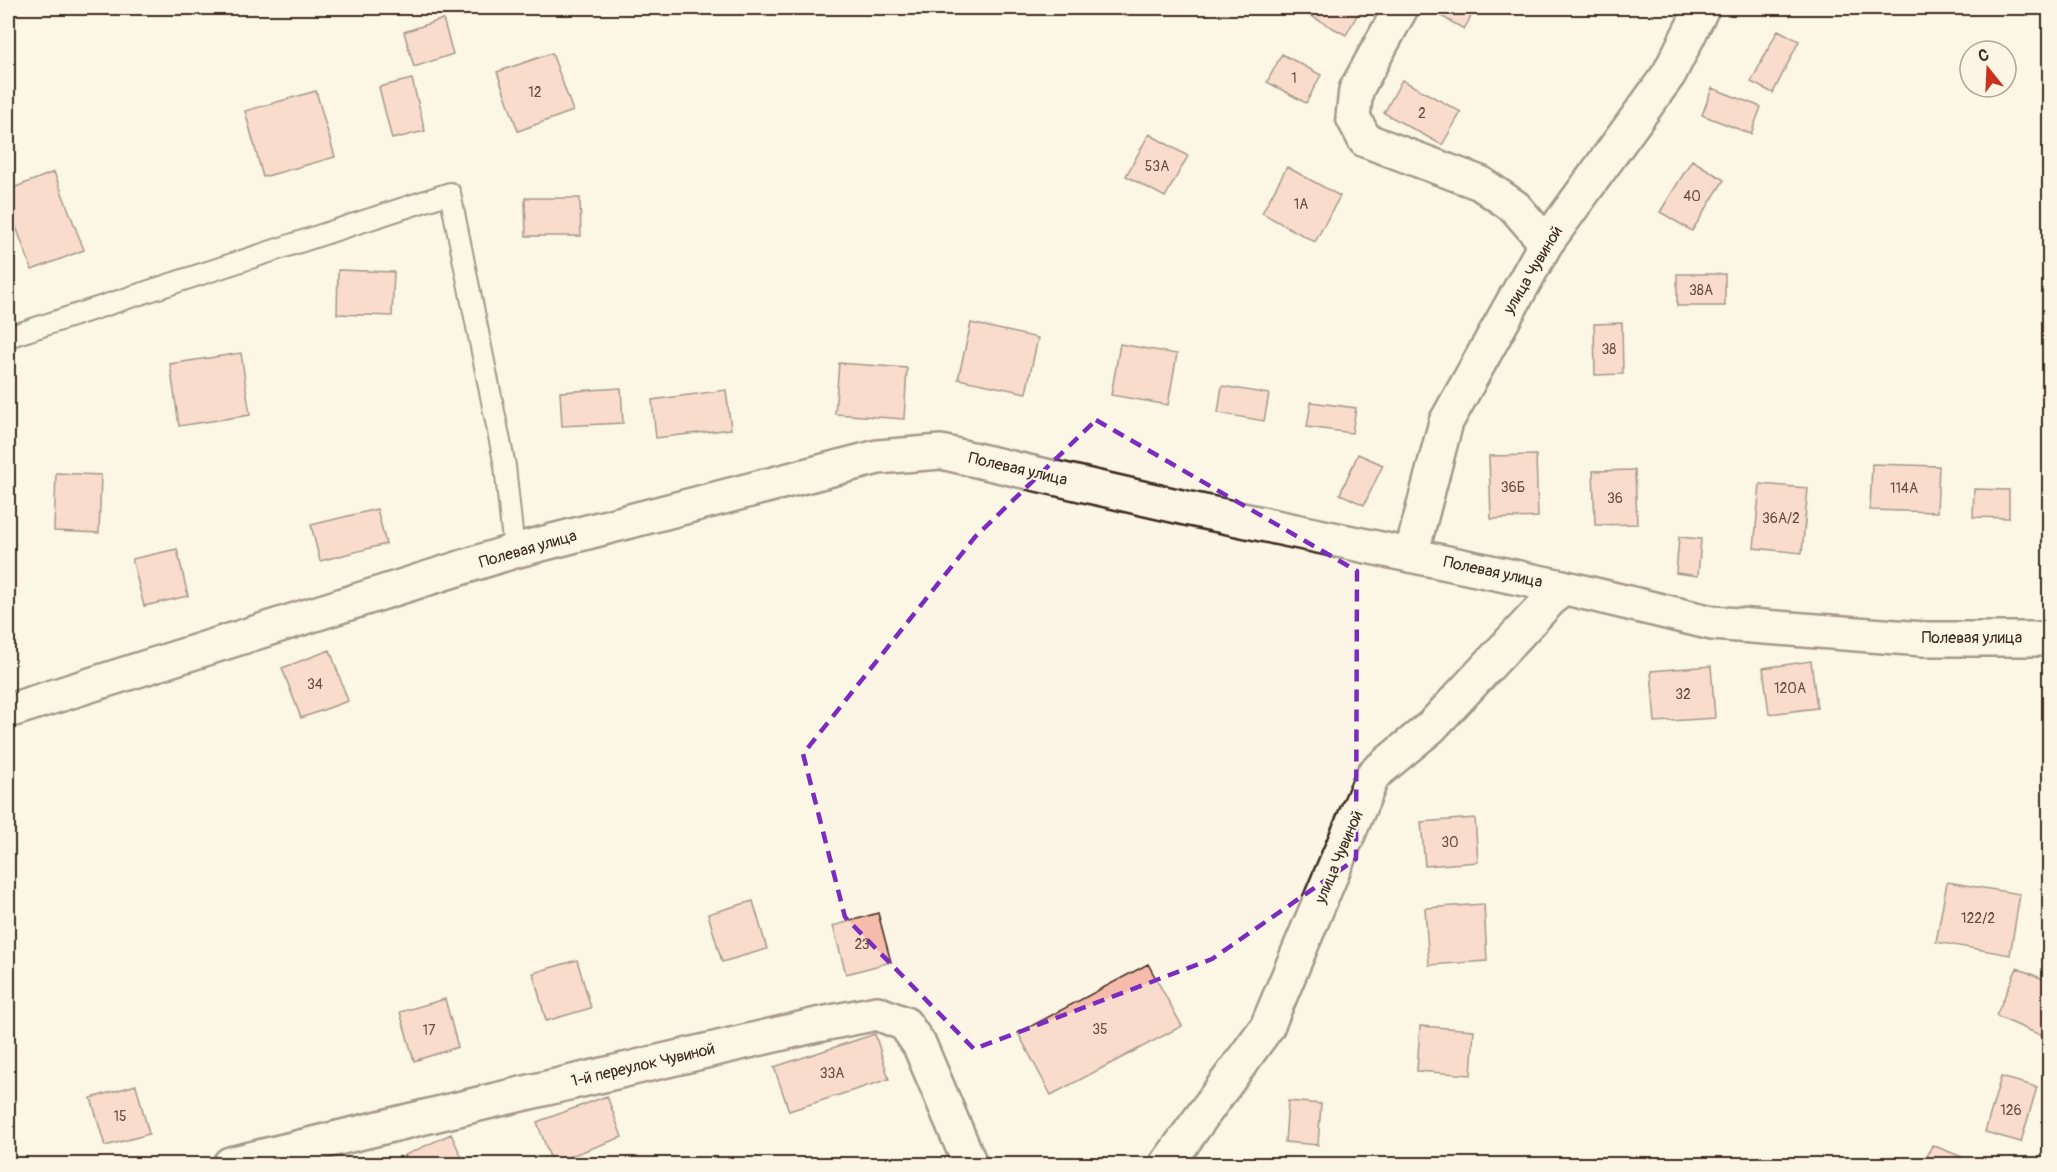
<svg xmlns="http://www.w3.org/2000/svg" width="2057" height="1172" viewBox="0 0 2057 1172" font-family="Pangolin,sans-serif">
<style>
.building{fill:#f5bcac;stroke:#3b2a1e;stroke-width:1.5}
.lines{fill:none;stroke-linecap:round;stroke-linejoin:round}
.lane-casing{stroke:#3b2a1e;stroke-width:24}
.street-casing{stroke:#3b2a1e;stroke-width:38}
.secondary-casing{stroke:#3b2a1e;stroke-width:38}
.lane{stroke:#fcf5e5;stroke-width:20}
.street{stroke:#fcf5e5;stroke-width:33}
.secondary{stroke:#fcf5e5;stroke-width:33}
.marked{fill:none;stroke:#7b2cbf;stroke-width:4.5;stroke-dasharray:12 8;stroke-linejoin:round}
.labels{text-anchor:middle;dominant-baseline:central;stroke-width:4.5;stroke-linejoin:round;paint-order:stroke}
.number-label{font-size:14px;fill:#6a4e42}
.street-label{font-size:16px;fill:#3b2a1e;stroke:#fcf5e5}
</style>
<rect width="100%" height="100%" fill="#fcf5e5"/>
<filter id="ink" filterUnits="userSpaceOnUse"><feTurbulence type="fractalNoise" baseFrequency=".0167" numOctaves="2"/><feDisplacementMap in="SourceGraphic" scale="12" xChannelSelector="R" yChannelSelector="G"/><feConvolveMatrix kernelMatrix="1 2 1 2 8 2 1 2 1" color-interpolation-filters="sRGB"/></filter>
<g filter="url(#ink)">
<path class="building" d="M1296,8h65l-15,27z
M1443,8h33l-12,21 -25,-14z
M443,19l10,35 -39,13 -10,-35z
M1778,30l21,11 -26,52 -22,-11z
M552,53l21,58 -55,20 -21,-59z
M1282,54l39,21 -15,28 -39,-21z
M412,79l13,52 -33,8 -13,-52z
M1402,80l59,32 -19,33 -58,-32z
M1712,88l49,19 -10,27 -49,-19z
M316,91l19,66 -72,20 -18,-66z
M1149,134l39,22 -23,41 -39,-21z
M1692,160l32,20 -32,51 -32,-19z
M1287,167l53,29 -25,46 -53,-29z
M54,172l30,78 -52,20 -24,-65v-15z
M525,198h55l1,38h-55z
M338,270l56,2 -2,44 -55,-2z
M1677,274h48v32h-48z
M971,323l67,15 -12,55 -68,-14z
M1622,323l1,51 -28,1 -1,-51z
M1120,344l57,10 -9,51 -57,-10z
M241,353l9,62 -71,11 -9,-62z
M839,363l68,5 -3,51 -69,-5z
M1222,386l47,8 -5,27 -46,-8z
M621,388l2,35 -61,3 -2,-34z
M726,390l5,39 -75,9 -4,-38z
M1311,402l45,6 -4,25 -45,-6z
M1358,454l25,11 -19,40 -24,-11z
M1536,455l2,62 -47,2 -2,-63z
M1872,464l67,2 -2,46 -67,-2z
M1635,470l2,54 -42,1 -2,-54z
M56,473l45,2 -2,58 -45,-2z
M1760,484l48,4 -6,65 -48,-5z
M1974,489l35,1v28l-36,-1z
M377,509l9,35 -66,17 -9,-36z
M1679,537l22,2 -3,37 -22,-3z
M177,549l11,47 -44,10 -12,-47z
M330,650l18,51 -47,17 -19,-50z
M1811,661l6,47 -48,6 -6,-46z
M1711,666l4,52 -60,4 -4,-51z
M1475,818l3,44 -53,4 -4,-44z
M1947,882l73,12 -10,61 -74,-13z
M753,901l14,48 -45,13 -14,-48z
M1484,904l3,57 -58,4 -4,-57z
M878,913l13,49 -45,12 -13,-48z
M577,960l14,48 -45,13 -13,-48z
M1148,964l34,62 -131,69 -33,-62z
M2017,968l33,14v49l-3,7 -51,-22z
M445,999l13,48 -44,14 -14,-49z
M1420,1026l54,4 -3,45 -54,-4z
M875,1034l14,45 -100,32 -15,-44z
M2001,1077l36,10 -16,55 -36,-10z
M136,1085l13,49 -44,12 -14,-48z
M607,1096l15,41 -70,26 -15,-41z
M1288,1101l33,3 -3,41 -33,-3z
M451,1134l14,30h-74l-1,-2z
M1932,1145l48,19h-56z"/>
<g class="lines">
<g class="lane-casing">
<path id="lane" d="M8,337l442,-144 55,273 9,85"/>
</g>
<g class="street-casing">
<path id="street" d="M1401,8l-45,82 -3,27 12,23 115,43 35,24 31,36
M1411,555l35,-133 100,-179 123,-169 33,-66
M230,1164l253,-61 334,-78 60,-12 28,11 15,22 50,118
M1167,1164l100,-137 106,-252 58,-48 131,-140"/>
</g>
<g class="secondary-casing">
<path id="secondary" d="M8,711l506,-160 364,-94 63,-5 249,57 372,78 150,36 211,16h127"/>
</g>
<use href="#lane" class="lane"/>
<use href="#street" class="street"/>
<use href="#secondary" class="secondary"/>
</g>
</g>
<path d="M0 0H2057V1172H0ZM1096,420l261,151 -1,288 -144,100 -238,90 -129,-132 -42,-163 172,-217z" fill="#fcf5e5" fill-opacity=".55" fill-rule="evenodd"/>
<path class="marked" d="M1096,420l261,151 -1,288 -144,100 -238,90 -129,-132 -42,-163 172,-217z"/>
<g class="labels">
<g class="number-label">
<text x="1294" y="78">1</text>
<text x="535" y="92">12</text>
<text x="1422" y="113">2</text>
<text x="1157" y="166">53А</text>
<text x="1692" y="196">40</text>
<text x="1301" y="204">1А</text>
<text x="1701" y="290">38А</text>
<text x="1609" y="349">38</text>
<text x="1513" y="487">36Б</text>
<text x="1904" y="488">114А</text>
<text x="1615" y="498">36</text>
<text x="1781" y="518">36А/2</text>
<text x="315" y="684">34</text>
<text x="1790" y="688">120А</text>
<text x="1683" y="694">32</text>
<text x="1450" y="842">30</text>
<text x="1978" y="918">122/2</text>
<text x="862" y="944">23</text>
<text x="1100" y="1029">35</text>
<text x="429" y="1030">17</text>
<text x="832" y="1073">33А</text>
<text x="2011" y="1110">126</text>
<text x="120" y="1116">15</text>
</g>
<g class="street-label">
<text transform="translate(1533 270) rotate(-59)">улица Чувиной</text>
<text transform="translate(1018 469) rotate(13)">Полевая улица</text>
<text transform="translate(528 549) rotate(-16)">Полевая улица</text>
<text transform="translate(1493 572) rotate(12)">Полевая улица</text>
<text x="1972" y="638">Полевая улица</text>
<text transform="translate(1339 857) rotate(-67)">улица Чувиной</text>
<text transform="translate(643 1065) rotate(-13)">1-й переулок Чувиной</text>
</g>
</g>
<rect width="2057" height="1172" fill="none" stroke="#fcf5e5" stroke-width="30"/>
<rect x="15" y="15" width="2027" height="1142" fill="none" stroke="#3b2a1e" stroke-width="2" filter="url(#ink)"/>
<g transform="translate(1988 69) rotate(342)"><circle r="28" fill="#fcf5e5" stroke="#afa495" stroke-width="1.5"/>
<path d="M0-4.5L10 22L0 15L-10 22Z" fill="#c8321e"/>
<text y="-9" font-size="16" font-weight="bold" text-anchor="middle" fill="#3b2a1e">С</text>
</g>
</svg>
